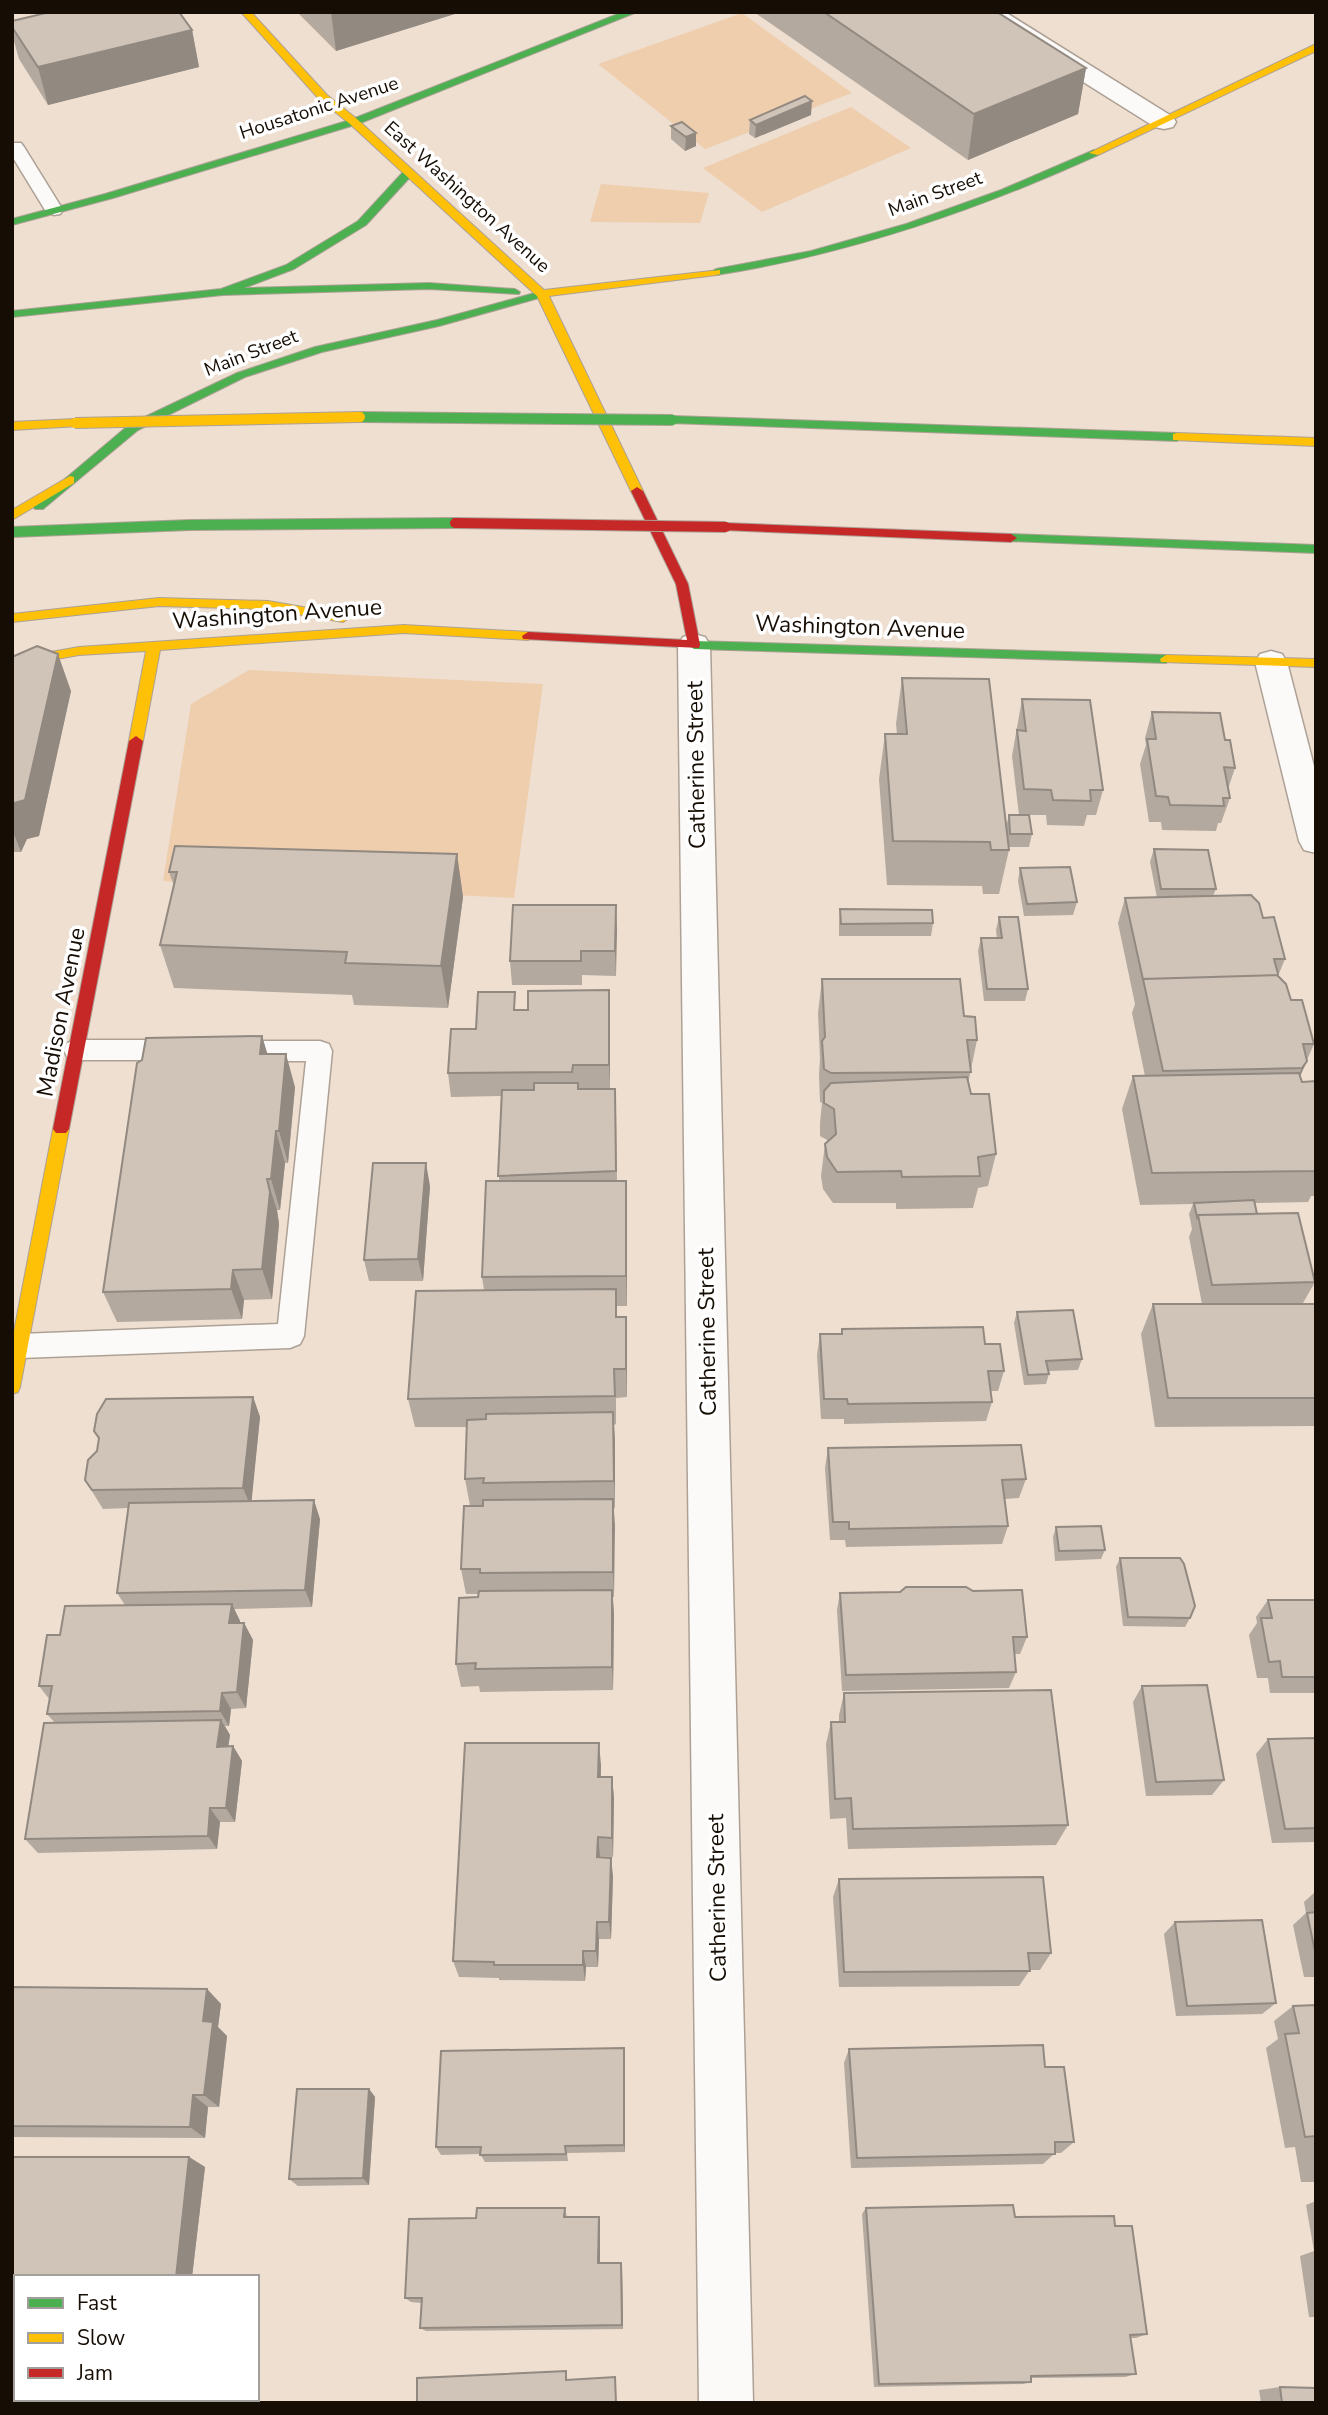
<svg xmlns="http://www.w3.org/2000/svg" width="1328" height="2415" viewBox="0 0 1328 2415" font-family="'Nunito Sans',sans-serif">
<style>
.green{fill:#efceae}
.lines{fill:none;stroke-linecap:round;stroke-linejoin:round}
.lane-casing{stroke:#ada196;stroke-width:3}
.street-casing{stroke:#ada196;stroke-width:3}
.fast-casing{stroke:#ada196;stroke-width:2}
.slow-casing{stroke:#ada196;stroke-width:2}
.jam-casing{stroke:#ada196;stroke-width:2}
.lane{fill:#fcfaf8;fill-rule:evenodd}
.street{fill:#fcfaf8;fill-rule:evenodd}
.fast{fill:#4caf50;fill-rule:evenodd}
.slow{fill:#ffc107;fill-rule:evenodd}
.jam{fill:#c62828;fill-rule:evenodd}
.fast-bridge-casing{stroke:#ada196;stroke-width:12;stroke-linecap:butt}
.slow-bridge-casing{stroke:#ada196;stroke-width:12;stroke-linecap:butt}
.jam-bridge-casing{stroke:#ada196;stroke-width:12;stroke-linecap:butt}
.fast-bridge{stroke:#4caf50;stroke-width:10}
.slow-bridge{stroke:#ffc107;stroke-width:10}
.jam-bridge{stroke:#c62828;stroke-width:10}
.wall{fill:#b3a99e}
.shaded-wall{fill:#928981}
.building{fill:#d0c4b8;stroke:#928981;stroke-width:2}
.labels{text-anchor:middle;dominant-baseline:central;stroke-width:7;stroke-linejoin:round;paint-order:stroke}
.far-street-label{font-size:19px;fill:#160d04;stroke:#fff}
.street-label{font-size:23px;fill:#160d04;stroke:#fff}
</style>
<rect width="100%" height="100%" fill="#eedfd1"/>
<path class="green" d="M742,13l110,80 -147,56 -107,-85z
M851,107l60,41 -149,64 -59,-44z
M601,184l108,9 -9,30 -110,-1z
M249,670l294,14 -29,214 -351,-17 28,-177z"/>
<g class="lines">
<g class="lane-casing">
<path id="lane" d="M12,143h9l3,4 39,63 -3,4 -6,1 -9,-5 -33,-54z
M76,1040h104l9,3 3,7 -3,7 -9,3h-104l-9,-3 -3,-7 3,-7z
M232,1041h88l9,3 3,7 -28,285 -4,8 -10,4 -270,10 -8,-3v-18l8,-3 258,-10 28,-263h-74l-9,-3 -3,-7 3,-7z"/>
</g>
<g class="street-casing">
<path id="street" d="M977,12h28l168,105 3,5 -3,5 -9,2 -9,-2 -175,-110z
M694,634l11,3 5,8 43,1758h-54l-21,-1758 5,-8z
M1271,651l11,3 5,8 29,112v79l-12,-3 -5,-9 -44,-179 5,-8z"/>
</g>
<g class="fast-casing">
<path id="fast" d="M623,12h14l-279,112 -245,74 -101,27v-6l93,-25 245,-74z
M1094,150l5,3 -1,2c-123,56 -248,99 -382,120l-5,-3 5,-3 95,-18 95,-27 95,-34z
M408,170l5,3 -1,2 -46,50 -72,44 -50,19 185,-5 86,6 5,3 -1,2 -90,-5 -206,6 -211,22v-6l209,-22 65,-24 72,-44 46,-50z
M542,291l4,1v4l-107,30 -117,26 -77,25 -107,53 -95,79h-8l-2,-3 97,-82 107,-51 78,-26 122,-27z
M673,416l504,17 6,4 -6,4 -508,-18v-6z
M1011,534l305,11v8l-309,-12 -2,-3z
M694,641l472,14 6,4 -6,4 -472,-14 -6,-4z"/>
</g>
<g class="slow-casing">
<path id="slow" d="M241,12h10l76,83 31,25 186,170 176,-20v4l-4,1 -167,21 94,195 -2,3h-8l-2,-3 -94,-195 -187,-172 -31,-25z
M1316,44v7l-218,104 -9,-2z
M75,419l6,4 -2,3 -67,4v-8z
M1177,433l139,5v8l-143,-6v-6z
M70,476l4,1v6l-62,37v-10z
M159,598l109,3 75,13 6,4 -6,4 -75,-13 -109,-3 -147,16v-8z
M404,625l124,7 6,4 -6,4 -124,-7 -244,17 -17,91 -7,5 -7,-5 17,-90 -67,4 -67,12v-8l67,-12z
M1166,655l150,4v8l-155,-5 -1,-3z
M61,1123l5,2 3,4 -49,258 -2,5 -6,2v-52l41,-213 3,-4z"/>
</g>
<g class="jam-casing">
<path id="jam" d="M637,487l6,4 45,93 12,61 -1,3 -176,-9 -1,-3 6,-4 159,8 -11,-56 -45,-93z
M726,523l285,11 6,4 -6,4 -289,-12 -2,-3z
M136,736l7,5 -74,388 -3,4h-10l-3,-4 76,-388z"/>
</g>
<use href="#lane" class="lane"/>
<use href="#street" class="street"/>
<use href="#fast" class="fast"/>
<use href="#slow" class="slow"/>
<use href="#jam" class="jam"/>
<g class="fast-bridge-casing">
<path id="fast-bridge" d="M360,417l313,3
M12,532l178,-7 265,-2"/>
</g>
<g class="slow-bridge-casing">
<path id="slow-bridge" d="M75,423l285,-6"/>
</g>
<g class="jam-bridge-casing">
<path id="jam-bridge" d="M455,523l271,4"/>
</g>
<use href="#fast-bridge" class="fast-bridge"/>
<use href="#slow-bridge" class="slow-bridge"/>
<use href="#jam-bridge" class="jam-bridge"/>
</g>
<path class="wall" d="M297,12h164l-125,39z
M754,12h243l89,56 -8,46 -110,46z
M12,21l180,9 7,37 -151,38 -29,-46 -7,-25z
M811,115l-56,23 -6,-4 1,-14z
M682,122l14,24 -11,5 -14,-12v-13z
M12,657l59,34 -32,145 -12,3 -6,13h-9z
M902,678l104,149 3,-12 23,19 -3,13h-21l1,3 -10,44h-16l-1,-8 -95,-1 -8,-106 6,-45h12l-1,-10z
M1022,699l81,91 -7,25h-9l-3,11 -37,-1 -1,-10h-27l-7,-59z
M1152,712l73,28 10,28 -7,21 2,9 -9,25h-3l-2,8 -54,-1 -1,-8h-12l-9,-58 6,-19 -1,-7z
M1154,849l62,40 -3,7 50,22 22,41 -7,17 36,68 -14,32 2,6 14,-1v115h-5l-3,6 -53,1 2,11 58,68 -12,21 13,1v122l-161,1 -14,-93 12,-30h49l-13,-67 3,-8 -3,-15 4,-10 -53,1 -18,-96 11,-33h12l-13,-63 3,-9 -17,-81 7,-25h32l-7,-36z
M457,854l6,43 -15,111 -94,-3 -2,-10 -178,-7 -14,-43 14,-59 -5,-14z
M1020,868l57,34 -4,13 -49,1 -6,-35z
M616,905v71l-34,-1v10h-70l-2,-24z
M840,909l93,14 -2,13h-92v-14z
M999,917l29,72 -3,12h-41l-6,-50 3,-13h16l-1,-8z
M822,979l142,37 13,24 -9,44 3,10 25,60 -8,32 -10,2 -5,20 -77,1v-6h-63l-10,-14 -2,-13 4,-32 4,-3 -9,-5v-13l2,-20 -2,-1 -1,-27 1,-16 -2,-46z
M609,990l1,98 6,24 1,69 10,31v94h-10v11l10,29v51l-11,1v26l-2,1 1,83h-1v89h-1l1,17 -1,76 -133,2 -1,-6 -18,1 -5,-23 22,-67v-3h-12l-5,-25 22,-64 -13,1 -5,-27 2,-52h-52l-7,-28 76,-109 -2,-13 17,-96 2,-85 -50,1 -3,-24 28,-44 41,-19h11z
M262,1036l5,18 28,33 -7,76h-3l-5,47h-3l2,14 -7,75 -28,1 -2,19 -125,3 -14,-30z
M430,1186l-7,95h-54l-5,-21z
M1017,1312l65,47 -4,11 -29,1v3l-3,10 -22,1 -10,-62z
M842,1329l143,15 19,27 -6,20h-8l2,11 -6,19 -142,3v-5h-23l-4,-64 3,-21h21z
M253,1397l7,20 -9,84 69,18 -8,88 -78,2 6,12v2h4l9,17 -7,68 -15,1 -2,17h-4l5,9 -2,12 5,-1 9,15 -7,61h-15l-3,27 -179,4 -13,-14 30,-116 -8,-9 3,-14 -11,-14 21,-51 65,-30 -8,-12 11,-85 -25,1 -18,-29 12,-29 2,-11 -5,-9z
M828,1448l198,31 -7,19 -14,1 3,27 -6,18 -156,3 -1,-7h-15l-5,-72z
M1056,1527l49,23 -4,9 -46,2 -2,-24z
M1120,1558l70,60 -5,9 -62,-1 -7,-59z
M840,1593l187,44 -7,17h-6l2,18 -7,16 -167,3 -5,-81z
M1268,1600h48v93h-46l-2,-15h-11l-8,-43 8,-12 -1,-6z
M1142,1686l82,94 -12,15 -66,1 -13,-94z
M844,1693l224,132 -12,20 -208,4 -2,-31 -16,1 -4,-75 5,-22h8v-7z
M1316,1738v104l-44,1 -16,-89 12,-15z
M601,1765v12h11l2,21 -1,59 -13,-1 13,20 -2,63h-12l-1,28h-12l-1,14 -86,-1v-2l-40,-1 -6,-16z
M839,1879l212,74 -11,17h-10l-11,16 -180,1 -6,-90z
M1316,1891v86h-12l-11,-52 13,-12 -2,-11z
M1175,1922l101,81 -14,11 -86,2 -12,-82z
M12,1987l195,2 14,15 -3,23 9,9 -8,71h-11l-3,31 -193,-1z
M1316,2005v177h-15l-6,-35 -10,1 -19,-100 12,-9 -4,-18 19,-15z
M849,2049l196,18 29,75 -13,11h-6l-12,11 -192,4 -7,-105z
M625,2058v94l-58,1 1,8 -83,1 -5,-8 -39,1 -5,-8z
M369,2089l6,8 -6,88 -71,1 -9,-7z
M12,2157h177l16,10 -13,110h-176v36h-4z
M1316,2201v116h-7l-9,-61 14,-5 -8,-46z
M565,2208l2,9h32l1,6v40l22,5 1,61 -197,2 -6,-3 1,-25 -10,-1 -6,-4 71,-80z
M866,2208l149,9 100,9 32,108 -11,4h-6l6,36 -11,3 -94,1v4l-8,2 -149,3 -12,-173z
M1280,2387l36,16h-55l-2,-13z"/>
<path class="shaded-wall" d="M331,12h130l-125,39z
M192,30l7,37 -151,38 -10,-38z
M1086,68l-8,46 -110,46 6,-46z
M812,101l-1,14 -56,23 1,-13z
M696,133v13l-11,5 1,-14z
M58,654l13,37 -32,145 -12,3 -6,13 -9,-23v-23z
M457,854l6,43 -15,111 -7,-42z
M616,905l1,25 -1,46 -1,-25z
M609,990l1,24v74l-1,-23z
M262,1036l10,33 -12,-15z
M286,1054l9,33 -7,76 -9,-32z
M1307,1061l-15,33 -5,7 15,-33z
M276,1131l9,32 -5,47 -9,-31z
M426,1163l4,23 -7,95 -5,-22z
M267,1179l10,31 2,14 -7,75 -10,-30z
M626,1181l1,31v94l-1,-30z
M233,1270l11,30 -2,19 -11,-30z
M626,1317l1,29v51l-1,-28z
M253,1397l7,20 -9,90 -8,-19z
M613,1412l2,28v68l-1,-27z
M613,1499l2,26 -1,72 -1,-25z
M314,1500l6,19 -8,88 -7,-17z
M612,1590l2,24 -1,76 -1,-23z
M232,1604l8,17 -2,19 -9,-17z
M244,1623l9,17 -7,68 -9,-16z
M222,1693l9,16 -2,17 -9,-15z
M221,1720l9,15 -4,27 -9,-15z
M599,1743l2,22 -1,32 -2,-20z
M233,1746l9,15 -7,61 -9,-14z
M612,1777l2,21 -1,59 -1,-19z
M210,1808l10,14 -3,27 -9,-13z
M598,1837l2,19 -1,20 -2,-19z
M611,1858l2,18 -2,63 -2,-17z
M597,1922l2,17 -1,28 -2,-16z
M583,1951l3,16 -1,14 -2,-16z
M207,1989l14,15 -3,23 9,9 -8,71 -15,-12 -1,-74z
M624,2048l1,10v94l-1,-7z
M369,2089l6,8 -6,88 -6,-7z
M193,2095l15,12 -3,31 -15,-11z
M189,2157l16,10 -13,110h-16z
M599,2217l1,6v46l-2,-6z
M621,2263l1,5 1,61 -1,-4z"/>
<path class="building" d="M50,12h129l13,18 -154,37 -26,-40v-6z
M824,12h173l89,56 -112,46z
M805,96l7,5 -56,24 -6,-5z
M682,122l14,11 -10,4 -15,-11z
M37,646l21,8 -33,146 -11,3 -2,3v-149z
M902,678l87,1 20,171h-18l-1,-8 -97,-1 -8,-107h22z
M1022,699l68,1 13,90h-13l1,11 -38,-1 -2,-10 -27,-1 -7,-59 9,1z
M1152,712l68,1 5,27h5l5,28 -11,-1 6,31h-7l1,8 -54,-1 -2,-8 -12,-1 -9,-57h9z
M1009,815h20l3,19h-22z
M175,846l282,8 -16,112 -96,-3 2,-11 -187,-7 17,-73h-8z
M1154,849l54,1 8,39h-55z
M1070,867l7,35 -50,2 -7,-36z
M1251,895l8,8 4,15 11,-1 11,42h-11l4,15 -1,1 -134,4 1,5 -19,-86z
M513,905h103l-1,46h-34v10h-71z
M840,909l92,1 1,13 -92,1z
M999,917h19l10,72h-41l-6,-51h21z
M1277,975l9,9 5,16h11l12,44h-11l4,17 -5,7 -139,3 -20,-92z
M822,979h138l4,37 11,1 2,23h-10l4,32 -140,1 -7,-4 -2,-28 3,-4z
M609,990v75h-36l-1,7 -124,1 3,-44h25l2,-37h37l-1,18h14v-19z
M262,1036l-2,18h26l-7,77h-3l-5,48h-4l3,13 -8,77 -29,1 -2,19 -128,3 34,-229 5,-3 4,-22z
M1299,1073l3,9 14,-1v90l-164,2 -19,-97z
M967,1077l4,17h18l7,60 -18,3 2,19 -78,1 -1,-6 -64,1 -10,-15 -2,-13 11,-10 -2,-25 -10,-6v-12l7,-8z
M534,1083h44v6h37l1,82 -118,5 4,-86h32z
M373,1163h53l-8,96 -54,1z
M486,1181h140v95l-144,1z
M1254,1200l3,14 -59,1 -1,2 -3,-14z
M1298,1213l17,69 -103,3 -14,-70z
M616,1289v28h10v52h-12l1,27 -207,3 8,-108z
M1153,1304h163v94h-148z
M1073,1310l9,49 -36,2 3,13 -21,1 -11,-63z
M983,1327l2,17h15l4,27h-16l4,31 -144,2 -1,-5h-23l-4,-65h22v-5z
M253,1397l-10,91 -151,2 -7,-10 3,-20 9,-9 2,-13 -5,-7 3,-17 9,-15z
M613,1412l1,69 -131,2 1,-5 -19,1 2,-59 19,-1v-5z
M1021,1445l5,34 -24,1 6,46 -159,3v-7h-16l-5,-74z
M613,1499v73l-133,1v-4h-19l3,-63h19v-6z
M314,1500l-9,90 -188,3 12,-90z
M1101,1526l4,24 -46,1 -3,-24z
M1120,1558h60l4,6 11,42 -5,12 -62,-1z
M906,1587h60l7,4 49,-1 5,47h-14l3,35 -170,3 -6,-82 60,-1z
M612,1590v77l-137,2 1,-6 -20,1 3,-66 19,-1 1,-6z
M1268,1600h48v77h-34l-2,-16 -11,1 -8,-44h11z
M232,1604l-3,19h15l-7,69 -15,1 -2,18 -173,3 5,-28h-13l8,-51h13l5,-29z
M1207,1685l17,95 -68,2 -14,-96z
M1051,1690l17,135 -215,4 -2,-31 -16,1 -4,-77h14l-1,-29z
M221,1720l-4,27 16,-1 -7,62h-16l-2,28 -183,3 19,-116z
M1316,1738v90l-31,1 -17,-90z
M465,1743h134l-1,34h14v61l-14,-1 -1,20 14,1 -2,64h-12l-1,29h-13v14h-89v-3l-41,-1z
M1043,1877l8,76h-23l2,18 -186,1 -5,-93z
M1316,1912v44l-9,-43z
M1262,1920l14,83 -89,3 -12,-84z
M12,1987l195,2 -4,32 10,1 -9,73h-11l-3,32 -178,-1z
M1316,2005v134l-1,-3 -10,1 -20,-103 14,-1 -6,-27z
M1043,2045l2,22h19l10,75h-19v12l-198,4 -8,-109z
M624,2048v97l-59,1 1,8 -86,1 1,-8h-45l5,-96z
M297,2089h72l-6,89 -74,1z
M12,2157h177l-13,120h-160v30h-4z
M1013,2205l2,12 99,-1 1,10h17l15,108 -17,1 6,39 -105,2v6l-152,2 -13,-176z
M477,2208h88l-1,9h35l-1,46h23l1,62 -202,3 2,-30h-17l4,-79 67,-1z
M566,2371v9l49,-3 1,26h-199v-25z
M1280,2387l36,1v15h-34z
M47,2402v1h-35z"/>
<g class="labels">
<g class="far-street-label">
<text transform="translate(319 108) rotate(-18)">Housatonic Avenue</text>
<text transform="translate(935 194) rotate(-20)">Main Street</text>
<text transform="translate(467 197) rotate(42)">East Washington Avenue</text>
<text transform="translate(251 353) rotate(-21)">Main Street</text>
</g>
<g class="street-label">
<text transform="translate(277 614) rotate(-4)">Washington Avenue</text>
<text transform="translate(860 627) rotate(2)">Washington Avenue</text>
<text transform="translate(696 765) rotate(-91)">Catherine Street</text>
<text transform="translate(61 1012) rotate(-79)">Madison Avenue</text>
<text transform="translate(707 1332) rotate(-91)">Catherine Street</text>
<text transform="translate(717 1898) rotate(-91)">Catherine Street</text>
</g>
</g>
<rect width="1328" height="2415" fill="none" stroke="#160d04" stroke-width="28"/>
<rect x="14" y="2275" width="245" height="126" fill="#ffffff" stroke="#a29e9b" stroke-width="2"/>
<rect x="28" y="2298" width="35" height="10" fill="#4caf50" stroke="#a29e9b" stroke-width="2"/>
<text x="77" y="2310" font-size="21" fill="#160d04">Fast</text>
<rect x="28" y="2333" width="35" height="10" fill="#ffc107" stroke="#a29e9b" stroke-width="2"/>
<text x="77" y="2345" font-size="21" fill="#160d04">Slow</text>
<rect x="28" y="2368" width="35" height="10" fill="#c62828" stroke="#a29e9b" stroke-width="2"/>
<text x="77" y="2380" font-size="21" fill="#160d04">Jam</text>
</svg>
